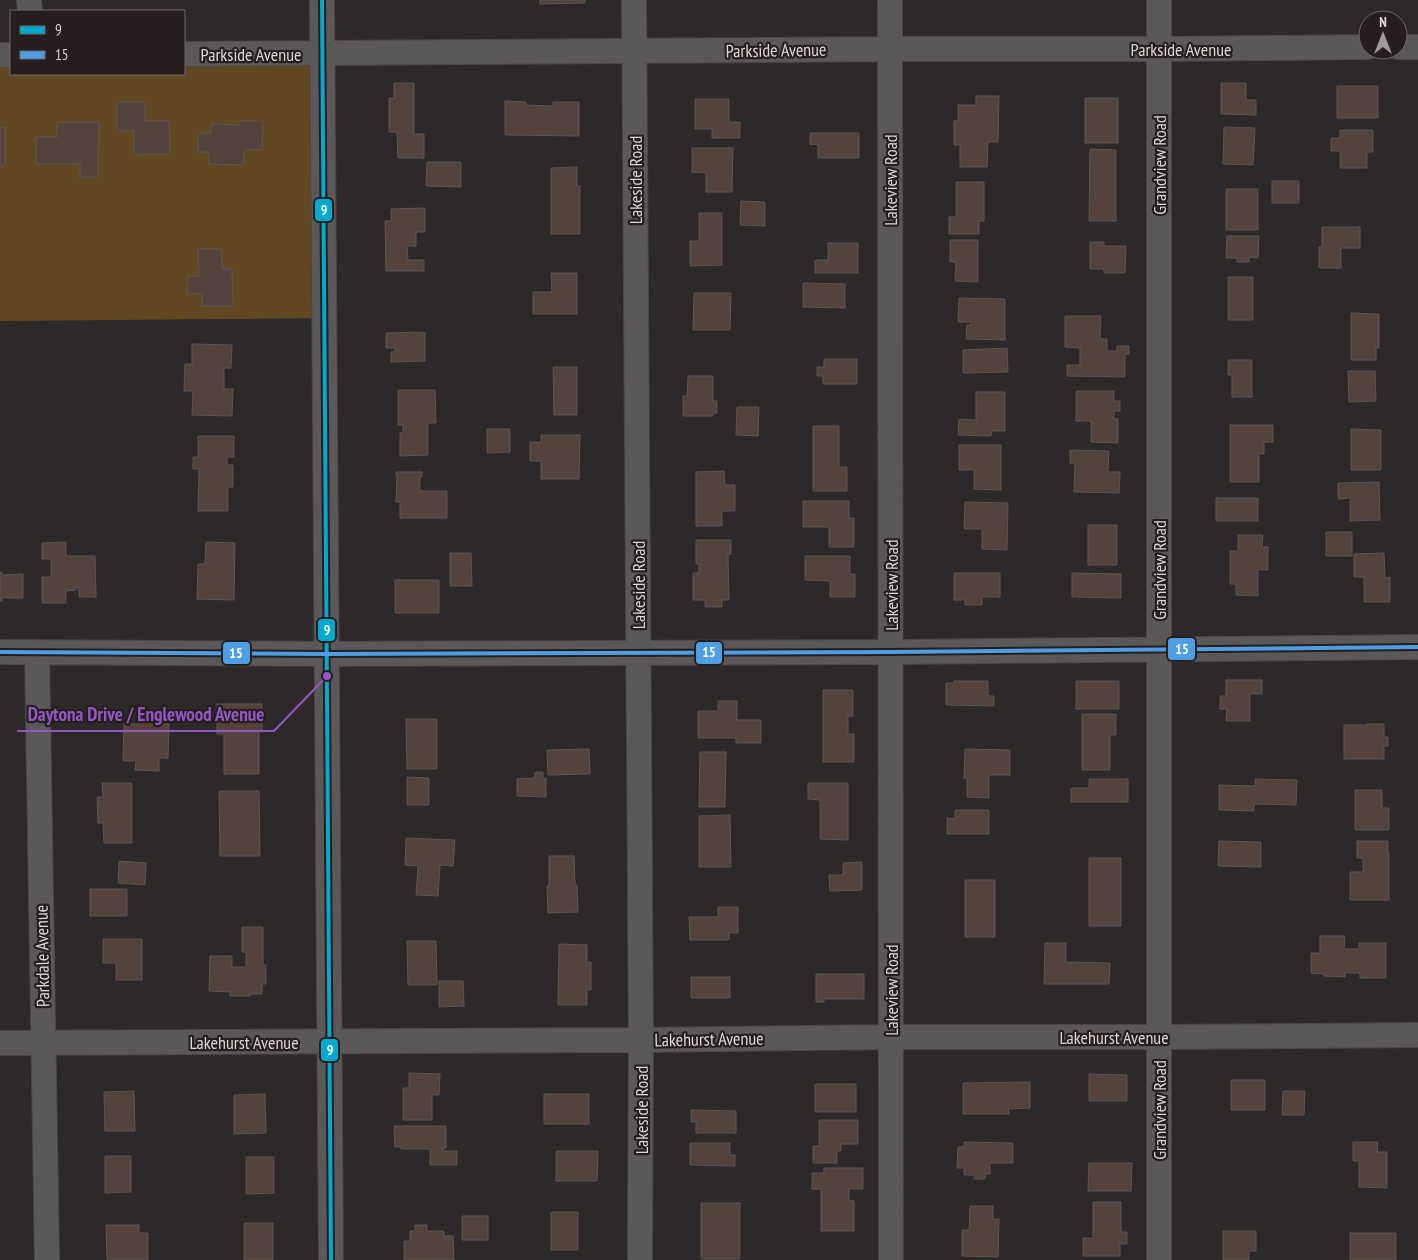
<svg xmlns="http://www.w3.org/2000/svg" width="1418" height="1260" viewBox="0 0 1418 1260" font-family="'PT Sans Narrow',sans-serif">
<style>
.forest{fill:#624820}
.building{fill:#53433a;stroke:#5b5756}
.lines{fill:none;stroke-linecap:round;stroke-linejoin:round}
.minor-casing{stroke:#4a4646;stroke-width:26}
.minor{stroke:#5b5858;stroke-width:24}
.bus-1-casing{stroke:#261e1e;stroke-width:8}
.bus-2-casing{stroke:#261e1e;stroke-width:8}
.bus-1{stroke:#00a9ce;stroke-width:4}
.bus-2{stroke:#4d9ee5;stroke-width:4}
.labels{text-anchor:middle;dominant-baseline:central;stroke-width:4.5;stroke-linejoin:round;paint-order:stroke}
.street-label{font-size:18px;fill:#ddd8d8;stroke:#261e1e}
.leader{fill:none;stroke:#9457c5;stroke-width:2}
.callout-dot{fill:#9457c5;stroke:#261e1e;stroke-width:2}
.callout-label{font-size:19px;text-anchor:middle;font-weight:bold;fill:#9457c5;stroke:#261e1e;stroke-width:4.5;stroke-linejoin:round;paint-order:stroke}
.line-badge{stroke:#261e1e;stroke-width:2}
.badge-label{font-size:14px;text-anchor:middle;font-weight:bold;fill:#fff}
</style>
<rect width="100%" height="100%" fill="#2e2929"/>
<path class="forest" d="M0,54l11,1v19h173v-19h139l2,263 -325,3z"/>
<path class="building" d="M540,0h45v3l-45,1z
M394,83h20v51h10v24h-26l-1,-26h-8v-34h5z
M1221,83h25v17h10v15l-35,-1z
M1337,86h41v32h-41z
M976,96h23l-1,46h-10l-1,25h-27v-22h-6v-24h4v-16h18z
M1085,98h33v45h-33z
M695,99h34v23h11v16h-28v-9h-17z
M505,101l21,1v3l27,1v-4h26v34l-74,-1z
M117,102h28v19h24l1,33 -36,1v-24h-17z
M240,121h23l-1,29h-18l-1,15 -34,-1v-12h-11v-19h13v-9l29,1z
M57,122h42l-1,55h-18v-13h-44v-27h21z
M5,127v39h-5v-38z
M1224,127l31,1 -2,37 -30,-1z
M1340,130h33v22h-6v16h-27v-17h-9v-13h9z
M810,133h49v25h-41v-14l-8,1z
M692,148h41l-1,44h-26v-19l-14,-1z
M1090,149l26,1v71h-27z
M427,162h34v25l-35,-1z
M577,167v19h3v48h-29v-66z
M1272,181h27v22h-27z
M956,182h28v39h-5v13h-30v-17h7z
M1226,189h32v41h-32z
M741,201l24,1v24l-25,-1z
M425,208v24h-9v14h-9l1,14h16v11h-38l-1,-50h6v-12z
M699,213h23v52l-32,1v-25h9z
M1322,227h38v21h-19v20h-22v-21h3z
M1227,236h32l-1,22 -9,-1v5h-12v-4h-11z
M950,240h28v42l-23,-1 1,-19h-6z
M1090,242h14v4h22l-1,27h-21v-4h-14z
M828,243h30v30h-43v-13h13z
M198,249h24v20h10l1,37h-31v-12h-15v-18h12z
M551,273h26v41h-44v-22h19z
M1228,277h25v43h-25z
M803,283l42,1v24l-42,-1z
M694,293h37l-1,37h-37z
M959,298l46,1v41l-39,-1 1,-14h4v-3h-13z
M1351,313l28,1v34h-3v12h-25z
M1065,316h36l-1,23h7v12h10v-5h12v8h-4v23l-58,-1v-11h13v-17l-15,-1z
M425,332v29l-34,1v-10h4v-4h-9v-15z
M192,344l40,1 -1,23h-7v21h9l-1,27 -40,-1 1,-24h-9l1,-27h7z
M1007,348l1,24 -45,1v-23z
M824,359h33v25h-34v-8h-6v-9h7z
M1228,360h24v37h-20v-22h-4z
M553,367h24v48h-23z
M1348,371h27l1,30 -27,1z
M688,376h25v25h4v12h-4v3h-30v-20h4z
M398,390h37l1,33h-8v32l-28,1v-23h3v-8h-5z
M1076,391h38v10h6v10h-6v8h4v24l-27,-1v-21h-15z
M976,392h29v39h-13l-1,5 -33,-1 1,-16 17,1z
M737,407h22l-1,29 -22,-1z
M1230,425h43v17h-9v12h-5v28h-29z
M813,426h26v41h8v24h-34z
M487,429h23v23l-23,1z
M1351,429l30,1v40h-30z
M541,435h39l-1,44h-38v-18h-11v-19h11z
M198,436h36v21h-7v8h6v22h-5v24h-30l1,-42h-6v-12h5z
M959,445h42v45l-27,-1v-19h-15z
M1070,450l39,1 -1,21h12l-1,21 -45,-1 1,-29h-5z
M724,471l1,14h10v26h-13v15h-26v-54z
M396,472h26v5h-2v14h27v27h-47v-16h-4l1,-26h-1z
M1379,482l1,38 -30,1v-23l-12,1v-16z
M1216,498h42v23h-42z
M803,501h46v17h5v29h-25v-20h-26z
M965,502l43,1 -1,47 -25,-1v-20h-18z
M1088,525h29v40h-29z
M1326,532h26v24h-26z
M1238,535h25l-1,12h6v23h-10v26l-22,-1v-11h-6v-33h8z
M696,540h35v14h-3l1,46h-7v7h-17v-7h-12v-27h6v-9h-3z
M66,542v14h29l1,41h-17v-9h-3v2l-9,1v-3h-1v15h-24v-26h9v-18h-9v-16z
M206,542l29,1 -1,57 -37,-1 1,-35h7z
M450,553h21l1,33h-22z
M1384,553l1,25 5,-1v25h-26v-25h-10v-23z
M805,556h45v18h5v23h-25v-16l-25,-1z
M0,572h2v3l21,-1v24h-21v3h-2z
M954,573h46v24h-18v8h-17v-5h-11z
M1072,573l49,1v24l-49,-1z
M395,580h44v33h-44z
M1226,680h36v14h-12v27h-24l1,-12h-7v-13h6z
M954,681h34v15h6v10l-48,-1v-22h8z
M1076,681h43v28h-43z
M823,690h30v26h-5v18h6v28h-31z
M718,701h19v19h24v23h-25v-5h-38v-27h20z
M217,704h45v27h-3v43h-35v-40h-7z
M1082,714h34v21h-6v35h-28z
M406,719h31v50h-30z
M139,720h16v3l14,1 -1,34h-9v13l-24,-1 1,-9h-13l1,-37h15z
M1367,724h17v13h4v9h-4v13h-40v-34h23z
M589,749l1,25 -42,1 -1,-25z
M965,749l45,1v25h-21v23l-22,-1v-19h-3z
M700,752h26l-1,55h-26z
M535,772h8v6h3v19l-29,-1v-17l18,-1z
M407,777l22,1v27h-22z
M1089,779h39v23h-57v-14h18z
M1255,779l42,1 -1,25 -42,-1v7l-35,-1v-25l36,1z
M102,783h30v60h-28l-1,-20h-5l-1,-26h6z
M808,783h40v57l-28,-1v-39l-12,-1z
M1355,790h27v18h7v22h-34z
M219,791h40l1,65h-40z
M955,810h34v24h-42v-16l8,1z
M730,815l1,52h-32v-51z
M406,838l49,2 -2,26 -13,-1 -2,31 -22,-1 2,-29 -13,-1z
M1219,841l42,1v25l-43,-1z
M1357,841h31v13h1v46h-39v-28h13v-14h-6z
M549,856h25l1,29h2l1,27 -30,1 -1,-27h2z
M1089,858h32v68h-32z
M119,861l27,2 -1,22 -27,-2z
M862,862v28l-32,1 -1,-16h14v-12z
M965,880h30v57h-30z
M90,889h37v27h-37z
M718,907h20v26h-9v7h-39l-1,-23h29z
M242,927h21v38h3v19h-4v10h-12v2h-20v-4l-21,-1 1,-35h22v11h14v-15h-4z
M1320,936h25l-1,13h15v-6h27v35h-26v-5h-15v4l-21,-1v-2l-13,-1v-20h9z
M103,939h39v41h-26v-17h-13z
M407,941h29l1,44h-29z
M1045,943h21v19l44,1 -1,21h-65z
M559,944l28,1v17h4v28h-4v15h-29z
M816,974h48v25h-40v3h-8z
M691,977h39v21h-39z
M439,981h24l1,25 -25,1z
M409,1073l31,1 -1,21h-7v25h-29v-32h6z
M1089,1074l38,1v26h-38z
M1231,1080h34v30h-34z
M1030,1082v26l-22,1 1,5h-46v-31z
M815,1084h41v28h-41z
M134,1091l1,40h-30l-1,-39z
M1283,1091h22l-1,24h-22z
M265,1094l1,39 -32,1v-39z
M544,1094h45v30h-45z
M691,1110l45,1v22h-40v-11h-5z
M819,1120h39v24h-17v7h-4v12h-24v-17h6z
M394,1126h52v22h-3v3h14v14h-27v-16h-29v-2h-6z
M964,1142l49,1v20h-23v11h-4l-1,5h-11v-4h-10v-7h-7l1,-21h6z
M1353,1142h25l-1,10h10v36l-28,-1v-26h-6z
M690,1143h40v12h5v11l-45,-1z
M556,1151h42l-1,30h-41z
M105,1156h26v36l-26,1z
M246,1157h28v36l-28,1z
M1089,1163h43l-1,28h-43z
M824,1168h39v21h-14v11l5,1v30h-33v-42h-9v-16h12z
M1093,1202h28v30h6v12h-7v12h-37v-18h10z
M701,1203h39v56h-39z
M970,1206h23v13h6l-1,38 -36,-1v-26h7z
M551,1212h27v38h-27z
M462,1216h26v24h-26z
M244,1223h29v37h-29z
M106,1225h33v8h9v27h-41z
M415,1225h12v6h17v5h9l1,24h-50v-19h6v-10h5z
M1223,1231h33v20h-7v9h-26z
M1350,1233h46v27h-46z"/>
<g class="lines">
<g class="minor-casing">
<path id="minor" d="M29,0l1,11
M322,0l9,1260
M634,0l7,1040 -1,220
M890,0l1,1260
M1398,47h20
M184,54l706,-5h269l209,-2
M0,55h11
M0,652l327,2 564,-2 527,-5
M37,653l10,607
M0,1043l641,-3 250,-3h268l259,-2
M1159,1260v-1260"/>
</g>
<use href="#minor" class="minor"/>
<g class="bus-1-casing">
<path id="bus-1" d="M322,0l9,1260"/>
</g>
<g class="bus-2-casing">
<path id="bus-2" d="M0,652l327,2 564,-2 527,-5"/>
</g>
<use href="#bus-1" class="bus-1"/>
<use href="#bus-2" class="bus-2"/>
</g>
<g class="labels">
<g class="street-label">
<text x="1181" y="49">Parkside Avenue</text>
<text transform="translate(776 50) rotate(-1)">Parkside Avenue</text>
<text x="251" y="54">Parkside Avenue</text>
<text transform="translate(1159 165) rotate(-90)">Grandview Road</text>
<text transform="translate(635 180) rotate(-90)">Lakeside Road</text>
<text transform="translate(890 180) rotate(-90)">Lakeview Road</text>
<text transform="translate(1159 570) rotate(-90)">Grandview Road</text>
<text transform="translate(638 585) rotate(-90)">Lakeside Road</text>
<text transform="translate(891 585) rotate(-90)">Lakeview Road</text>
<text transform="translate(42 956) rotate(-91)">Parkdale Avenue</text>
<text transform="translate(891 990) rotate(-90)">Lakeview Road</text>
<text x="1114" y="1037">Lakehurst Avenue</text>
<text transform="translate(709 1039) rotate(-1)">Lakehurst Avenue</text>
<text x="244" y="1042">Lakehurst Avenue</text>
<text transform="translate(641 1110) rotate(-90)">Lakeside Road</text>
<text transform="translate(1159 1110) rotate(-90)">Grandview Road</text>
</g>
</g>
<path class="leader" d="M327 676L274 731H17"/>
<circle class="callout-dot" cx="327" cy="676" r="5"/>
<g class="callout-label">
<text x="146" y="721">Daytona Drive / Englewood Avenue</text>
</g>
<g class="line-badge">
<rect x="314" y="198" width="19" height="24" rx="5" fill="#00a9ce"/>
<rect x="317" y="618" width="19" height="24" rx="5" fill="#00a9ce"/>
<rect x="1167" y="637" width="29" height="24" rx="5" fill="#4d9ee5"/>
<rect x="695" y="641" width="28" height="24" rx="5" fill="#4d9ee5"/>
<rect x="222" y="641" width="29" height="24" rx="5" fill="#4d9ee5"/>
<rect x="320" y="1038" width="19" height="24" rx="5" fill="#00a9ce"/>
</g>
<g class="badge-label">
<text x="324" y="215">9</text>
<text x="327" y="635">9</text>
<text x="1182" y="654">15</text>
<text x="709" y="657">15</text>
<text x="236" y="658">15</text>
<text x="330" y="1055">9</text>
</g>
<rect x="10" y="10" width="175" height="65" fill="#261e1e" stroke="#6f6868"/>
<rect x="20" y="26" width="25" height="8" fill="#00a9ce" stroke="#6f6868"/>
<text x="55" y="35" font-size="15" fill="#ddd8d8">9</text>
<rect x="20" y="51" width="25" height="8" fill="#4d9ee5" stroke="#6f6868"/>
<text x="55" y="60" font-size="15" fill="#ddd8d8">15</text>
<g transform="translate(1383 35)"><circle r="24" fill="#261e1e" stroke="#6f6868"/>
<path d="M0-4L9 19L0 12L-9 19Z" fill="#a09b9b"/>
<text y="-8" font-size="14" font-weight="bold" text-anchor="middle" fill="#ddd8d8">N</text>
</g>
</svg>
